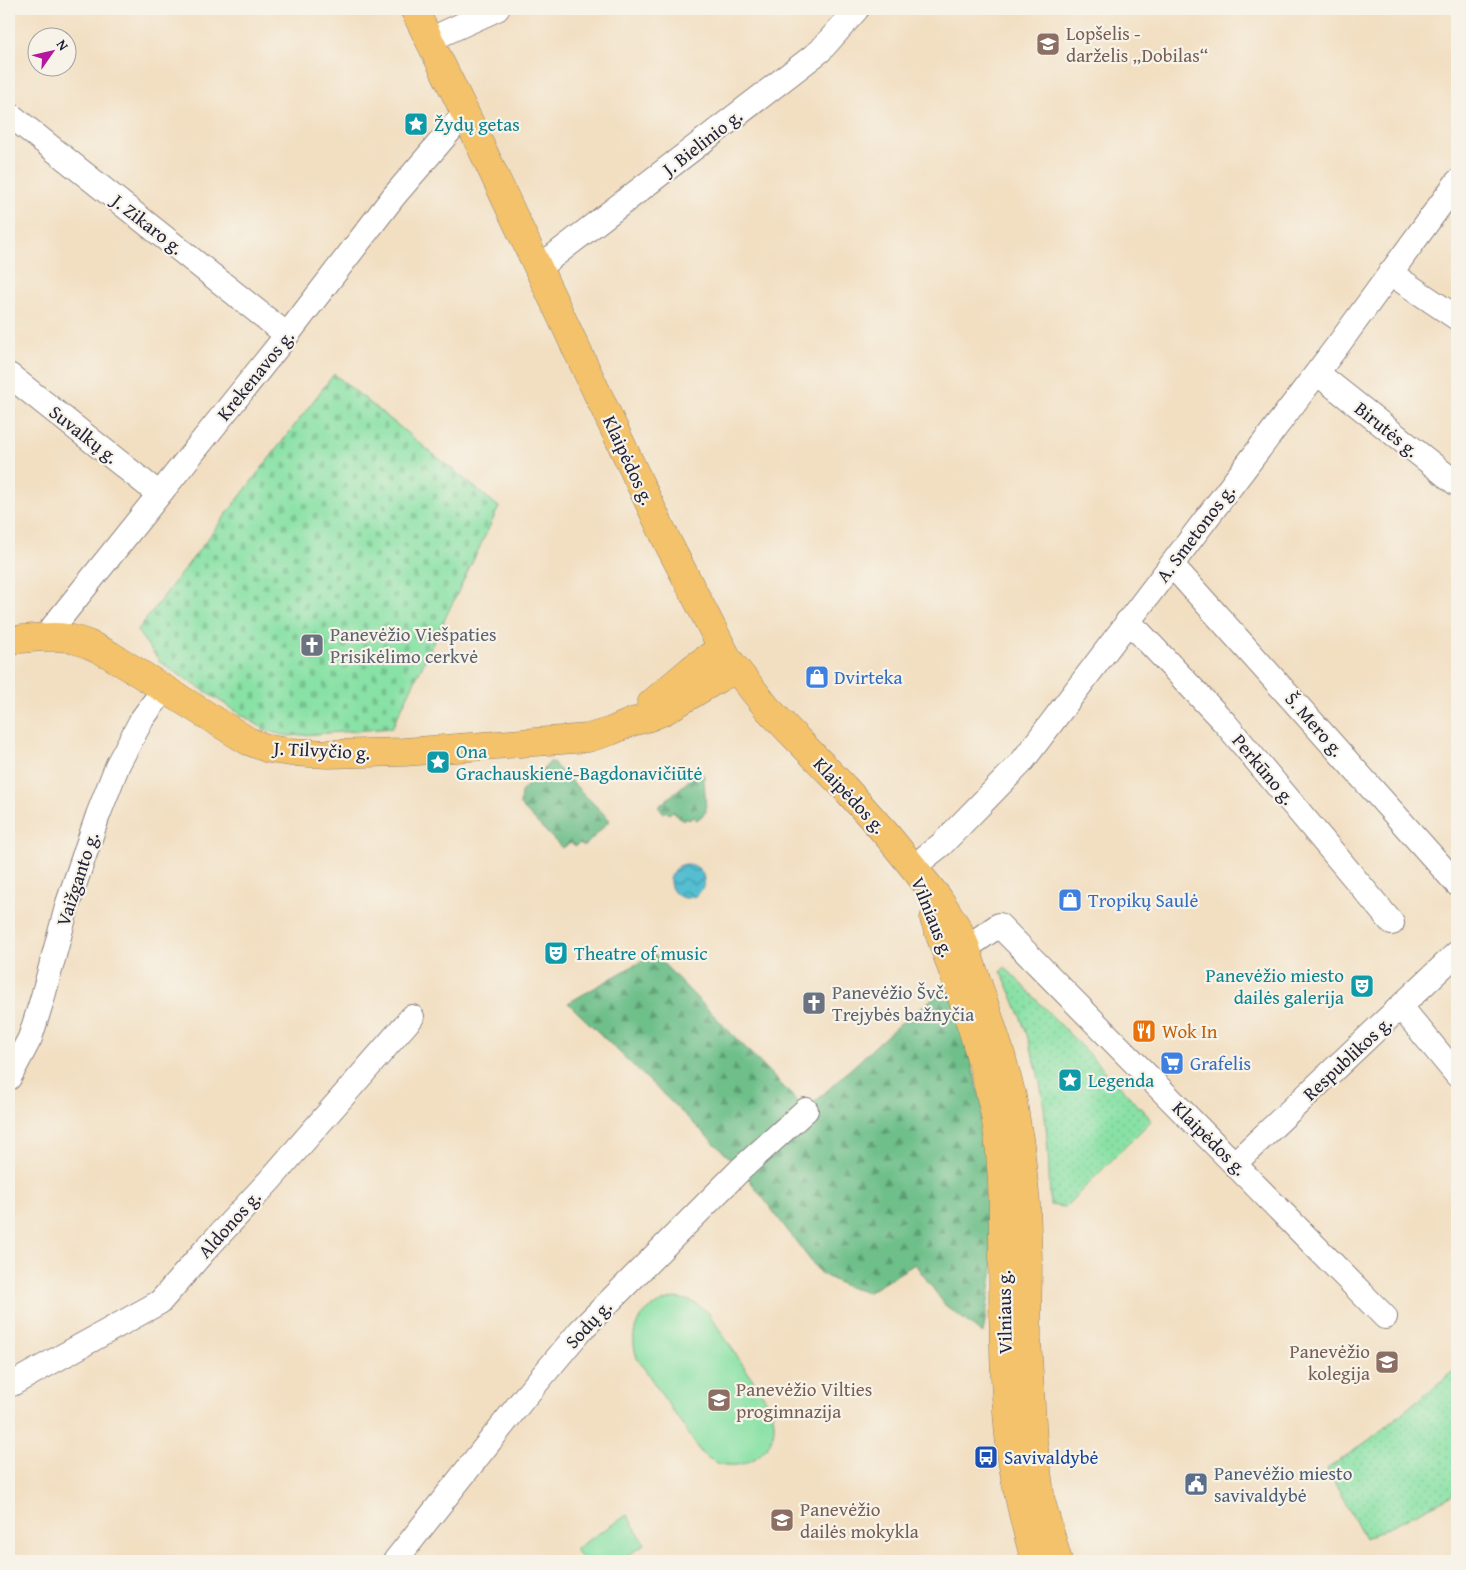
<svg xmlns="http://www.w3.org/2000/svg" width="1466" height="1570" viewBox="0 0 1466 1570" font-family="'Gentium Book Plus',serif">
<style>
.grass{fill:#88e1a5;stroke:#558270}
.forest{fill:url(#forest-firs);stroke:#487062}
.cemetery{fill:url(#cemetery-stones);stroke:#558270}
.park{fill:url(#park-dots);stroke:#558270}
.water{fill:url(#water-waves);stroke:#3b7086}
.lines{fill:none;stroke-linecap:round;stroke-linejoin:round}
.minor-casing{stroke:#8a807e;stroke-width:26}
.major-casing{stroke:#8a807e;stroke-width:29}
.highway-casing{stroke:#8a807e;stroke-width:29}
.minor{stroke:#fff;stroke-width:24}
.major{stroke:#f3c26a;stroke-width:28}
.highway{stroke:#f3c26a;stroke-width:28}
.labels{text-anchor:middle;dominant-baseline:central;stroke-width:4.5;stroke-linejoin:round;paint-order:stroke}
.education-label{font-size:19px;fill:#785e54;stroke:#f7f3e8;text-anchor:start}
.culture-label{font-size:19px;fill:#0d838f;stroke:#f7f3e8;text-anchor:start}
.street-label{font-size:19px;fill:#22223b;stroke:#f7f3e8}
.worship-label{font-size:19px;fill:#5b616d;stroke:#f7f3e8;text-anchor:start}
.shop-label{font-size:19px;fill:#366cbe;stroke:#f7f3e8;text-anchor:start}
.food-label{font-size:19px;fill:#c56008;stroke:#f7f3e8;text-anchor:start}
.transit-label{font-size:19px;fill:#164399;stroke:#f7f3e8;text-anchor:start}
.service-label{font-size:19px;fill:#4e5e75;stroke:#f7f3e8;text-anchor:start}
</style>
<defs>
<pattern id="forest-firs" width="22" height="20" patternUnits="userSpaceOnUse" patternTransform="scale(1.25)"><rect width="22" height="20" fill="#6ebf8a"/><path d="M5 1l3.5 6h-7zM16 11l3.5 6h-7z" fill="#5a9b72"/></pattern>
<pattern id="cemetery-stones" width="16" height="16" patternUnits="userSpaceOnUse" patternTransform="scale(1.25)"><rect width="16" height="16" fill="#88e1a5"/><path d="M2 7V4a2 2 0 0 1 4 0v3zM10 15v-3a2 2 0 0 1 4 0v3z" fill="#75c18f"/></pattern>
<pattern id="park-dots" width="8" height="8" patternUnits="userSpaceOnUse" patternTransform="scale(1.25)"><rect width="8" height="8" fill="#88e1a5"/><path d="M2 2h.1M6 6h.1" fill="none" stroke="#75c18f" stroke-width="1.8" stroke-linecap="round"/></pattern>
<pattern id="water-waves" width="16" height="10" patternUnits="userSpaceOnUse" patternTransform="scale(1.25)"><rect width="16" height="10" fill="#54bed1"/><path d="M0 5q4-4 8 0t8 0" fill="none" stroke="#459aab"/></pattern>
</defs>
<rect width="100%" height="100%" fill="#f7f3e8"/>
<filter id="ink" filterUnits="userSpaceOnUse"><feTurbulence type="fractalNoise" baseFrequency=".02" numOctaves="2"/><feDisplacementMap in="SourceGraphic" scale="10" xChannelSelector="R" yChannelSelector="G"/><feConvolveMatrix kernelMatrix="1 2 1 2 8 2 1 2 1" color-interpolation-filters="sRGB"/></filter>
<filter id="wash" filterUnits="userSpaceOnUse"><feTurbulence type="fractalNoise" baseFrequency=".0096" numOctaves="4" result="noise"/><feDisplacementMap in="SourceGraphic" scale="20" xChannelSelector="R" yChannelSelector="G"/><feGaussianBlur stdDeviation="1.12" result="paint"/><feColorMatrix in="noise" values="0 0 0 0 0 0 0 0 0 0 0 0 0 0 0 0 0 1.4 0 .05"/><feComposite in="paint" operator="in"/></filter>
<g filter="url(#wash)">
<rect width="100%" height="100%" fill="#f2dfc2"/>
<path class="grass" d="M675,1298l16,3 16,10 64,96c1,5 3,11 3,16 2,25 -23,45 -47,42 -9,0 -17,-6 -25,-11l-65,-96c-11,-34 7,-52 38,-60z
M627,1515l18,29 -26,17h-36l-8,-12z"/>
<path class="forest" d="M551,761l59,59 -25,26 -6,-3 -3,3 -5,-3 -9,5 -42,-43 1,-13z
M700,771l4,5 2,36 -9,8 -4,-3 -4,3 -3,-3 -3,3 -10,-9 -4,3 -3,-3 -2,2 -6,-6z
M654,954l152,156 89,-82 57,-45 33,134 8,152 -10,65 -38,-29 -30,-41 -48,29 -24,-8 -23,-12 -79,-104 -173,-166z"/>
<path class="cemetery" d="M334,374l165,133 -107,221 -103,8 -14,-3 -11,-4 -103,-66 -24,-32z"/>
<path class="park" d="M1005,967l147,153 -87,87 -15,-2c-1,-37 -2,-74 -8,-111 -7,-42 -23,-85 -41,-123z
M1457,1368v125l-92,46 -38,-70 42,-29z"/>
<path class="water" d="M670 881a17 17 0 1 1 34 0a17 17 0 1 1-34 0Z"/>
</g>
<g filter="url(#ink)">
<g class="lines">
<g class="minor-casing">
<path id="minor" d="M429,40l68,-31
M9,114l278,221
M538,268l282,-217 37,-42
M1390,273l67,45
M1317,373l140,111
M9,375l150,119
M1172,565l285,319
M1127,622l13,11 85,90 167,200
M45,637l242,-302 107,-139 71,-83
M913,867l29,-23 79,-81 317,-418 119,-163
M950,956l16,-8 33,-23 386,392
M1401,1007l56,68
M9,1078l21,-40 12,-38 26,-97 30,-88 20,-51 24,-45 22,-30
M1235,1163l222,-210
M9,1384h3l148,-82 45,-52 65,-70 142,-163
M395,1561l129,-163 56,-67 161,-162 65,-59"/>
</g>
<g class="major-casing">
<path id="major" d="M9,640c19,-1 39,-5 58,-2 15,2 30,10 43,17l138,86 21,8 21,3 38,2 76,-2 184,-14 23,-7 21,-9 18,-5 14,-6 55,-33 17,-8
M651,704l41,-35 30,-21"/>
</g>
<g class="highway-casing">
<path id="highway" d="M414,9l51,104 203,430 60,116 40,50 76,78 43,48 52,64 19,30 8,19 35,107 11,41 8,49 6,58 2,56 -1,80 6,102 8,60 17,60
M934,919c16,44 32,87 45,132 9,31 17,61 20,93 5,44 4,88 4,132 0,53 1,107 6,159 4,43 15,85 26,126"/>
</g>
<use href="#minor" class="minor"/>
<use href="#major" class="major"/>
<use href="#highway" class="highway"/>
</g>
</g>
<defs>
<g id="school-square" transform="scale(1.25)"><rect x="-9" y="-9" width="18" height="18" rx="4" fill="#8d6e63" stroke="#f7f3e8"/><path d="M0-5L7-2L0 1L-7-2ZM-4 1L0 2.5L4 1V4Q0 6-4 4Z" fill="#fff"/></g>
<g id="sight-square" transform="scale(1.25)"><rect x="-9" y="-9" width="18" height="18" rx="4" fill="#0f9aa8" stroke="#f7f3e8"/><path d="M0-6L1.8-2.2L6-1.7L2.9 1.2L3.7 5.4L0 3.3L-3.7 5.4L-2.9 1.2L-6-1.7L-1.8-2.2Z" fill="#fff"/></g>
<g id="church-square" transform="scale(1.25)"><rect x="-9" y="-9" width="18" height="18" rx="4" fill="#6b7280" stroke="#f7f3e8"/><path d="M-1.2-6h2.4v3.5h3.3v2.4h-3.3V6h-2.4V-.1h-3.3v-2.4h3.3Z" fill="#fff"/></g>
<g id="shop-square" transform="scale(1.25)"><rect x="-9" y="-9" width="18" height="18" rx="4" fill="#3f7fe0" stroke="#f7f3e8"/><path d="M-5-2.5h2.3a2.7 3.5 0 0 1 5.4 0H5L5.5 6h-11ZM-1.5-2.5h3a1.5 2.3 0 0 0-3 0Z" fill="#fff"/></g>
<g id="theatre-square" transform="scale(1.25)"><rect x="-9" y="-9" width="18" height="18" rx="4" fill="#0f9aa8" stroke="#f7f3e8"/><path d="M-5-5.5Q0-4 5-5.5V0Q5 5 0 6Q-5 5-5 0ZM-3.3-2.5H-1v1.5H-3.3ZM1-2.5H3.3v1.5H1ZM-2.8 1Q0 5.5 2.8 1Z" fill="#fff"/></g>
<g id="restaurant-square" transform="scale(1.25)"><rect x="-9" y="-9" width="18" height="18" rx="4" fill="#e8710a" stroke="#f7f3e8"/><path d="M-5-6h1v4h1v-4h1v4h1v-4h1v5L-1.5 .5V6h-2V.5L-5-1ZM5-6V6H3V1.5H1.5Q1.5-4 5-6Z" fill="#fff"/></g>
<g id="supermarket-square" transform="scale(1.25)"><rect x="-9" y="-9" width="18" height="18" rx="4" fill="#3f7fe0" stroke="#f7f3e8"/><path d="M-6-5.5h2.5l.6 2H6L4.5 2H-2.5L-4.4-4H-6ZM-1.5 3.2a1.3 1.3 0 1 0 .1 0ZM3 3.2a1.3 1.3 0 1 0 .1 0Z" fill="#fff"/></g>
<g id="university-square" transform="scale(1.25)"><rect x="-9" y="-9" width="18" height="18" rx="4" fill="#8d6e63" stroke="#f7f3e8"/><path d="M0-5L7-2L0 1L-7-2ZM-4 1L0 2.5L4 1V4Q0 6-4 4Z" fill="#fff"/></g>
<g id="bus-square" transform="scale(1.25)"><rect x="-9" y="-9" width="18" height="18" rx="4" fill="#1a4fb4" stroke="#f7f3e8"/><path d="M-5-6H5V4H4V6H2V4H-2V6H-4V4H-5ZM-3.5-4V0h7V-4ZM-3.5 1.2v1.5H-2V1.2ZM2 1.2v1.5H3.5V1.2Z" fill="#fff"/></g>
<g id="civic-square" transform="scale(1.25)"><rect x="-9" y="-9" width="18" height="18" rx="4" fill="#5c6f8a" stroke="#f7f3e8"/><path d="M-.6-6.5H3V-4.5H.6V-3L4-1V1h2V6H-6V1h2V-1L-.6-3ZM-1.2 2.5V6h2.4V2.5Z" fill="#fff"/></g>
</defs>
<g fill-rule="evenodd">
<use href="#school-square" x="1048" y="44"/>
<use href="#sight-square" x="416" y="124"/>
<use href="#church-square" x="312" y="645"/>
<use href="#shop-square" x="817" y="677"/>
<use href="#sight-square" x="438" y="762"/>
<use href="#shop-square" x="1070" y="900"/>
<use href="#theatre-square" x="556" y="953"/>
<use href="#theatre-square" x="1362" y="986"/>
<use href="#church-square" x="814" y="1003"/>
<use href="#restaurant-square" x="1144" y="1031"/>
<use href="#supermarket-square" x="1172" y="1063"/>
<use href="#sight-square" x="1070" y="1080"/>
<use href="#university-square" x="1387" y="1362"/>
<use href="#school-square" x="719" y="1400"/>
<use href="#bus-square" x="986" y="1457"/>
<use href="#civic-square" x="1196" y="1484"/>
<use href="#school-square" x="782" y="1520"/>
</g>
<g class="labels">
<g class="education-label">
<text x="1066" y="33">Lopšelis -<tspan x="1066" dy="22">darželis „Dobilas“</tspan></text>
<text x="1370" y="1351" text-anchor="end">Panevėžio<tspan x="1370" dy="22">kolegija</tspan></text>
<text x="736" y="1389">Panevėžio Vilties<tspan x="736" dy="22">progimnazija</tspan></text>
<text x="800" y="1509">Panevėžio<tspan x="800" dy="22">dailės mokykla</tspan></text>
</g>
<g class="culture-label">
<text x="434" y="124">Žydų getas</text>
<text x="456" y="751">Ona<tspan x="456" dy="22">Grachauskienė-Bagdonavičiūtė</tspan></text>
<text x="574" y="953">Theatre of music</text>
<text x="1344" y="975" text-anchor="end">Panevėžio miesto<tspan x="1344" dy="22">dailės galerija</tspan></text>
<text x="1088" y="1080">Legenda</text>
</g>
<g class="street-label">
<text transform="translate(702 142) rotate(-38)">J. Bielinio g.</text>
<text transform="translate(148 224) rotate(38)">J. Zikaro g.</text>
<text transform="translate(255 375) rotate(-51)">Krekenavos g.</text>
<text transform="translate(1387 429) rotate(39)">Birutės g.</text>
<text transform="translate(84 434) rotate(38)">Suvalkų g.</text>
<text transform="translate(629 460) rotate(65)">Klaipėdos g.</text>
<text transform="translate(1195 533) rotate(-53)">A. Smetonos g.</text>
<text transform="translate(1315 724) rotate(49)">Š. Mero g.</text>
<text transform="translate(322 750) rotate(3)">J. Tilvyčio g.</text>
<text transform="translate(1264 769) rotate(50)">Perkūno g.</text>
<text transform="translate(850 795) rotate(47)">Klaipėdos g.</text>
<text transform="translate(77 879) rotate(-72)">Vaižganto g.</text>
<text transform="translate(933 917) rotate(68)">Vilniaus g.</text>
<text transform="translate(1347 1058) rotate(-43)">Respublikos g.</text>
<text transform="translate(1210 1138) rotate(45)">Klaipėdos g.</text>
<text transform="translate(229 1224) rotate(-48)">Aldonos g.</text>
<text transform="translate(1004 1312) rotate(-91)">Vilniaus g.</text>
<text transform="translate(588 1324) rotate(-47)">Sodų g.</text>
</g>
<g class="worship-label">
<text x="330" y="634">Panevėžio Viešpaties<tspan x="330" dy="22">Prisikėlimo cerkvė</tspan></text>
<text x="832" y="992">Panevėžio Švč.<tspan x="832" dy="22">Trejybės bažnyčia</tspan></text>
</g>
<g class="shop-label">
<text x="834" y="677">Dvirteka</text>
<text x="1088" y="900">Tropikų Saulė</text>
<text x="1190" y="1063">Grafelis</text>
</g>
<g class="food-label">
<text x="1162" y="1031">Wok In</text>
</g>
<g class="transit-label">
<text x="1004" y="1457">Savivaldybė</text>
</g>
<g class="service-label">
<text x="1214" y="1473">Panevėžio miesto<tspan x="1214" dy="22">savivaldybė</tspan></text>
</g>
</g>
<rect width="1466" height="1570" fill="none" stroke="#f7f3e8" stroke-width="30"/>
<g transform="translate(52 52) rotate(56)"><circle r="24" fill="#f7f3e8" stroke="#a29fa3"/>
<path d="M0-4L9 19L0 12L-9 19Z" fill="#b5179e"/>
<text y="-8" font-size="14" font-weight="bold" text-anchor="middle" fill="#22223b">N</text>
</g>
</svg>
